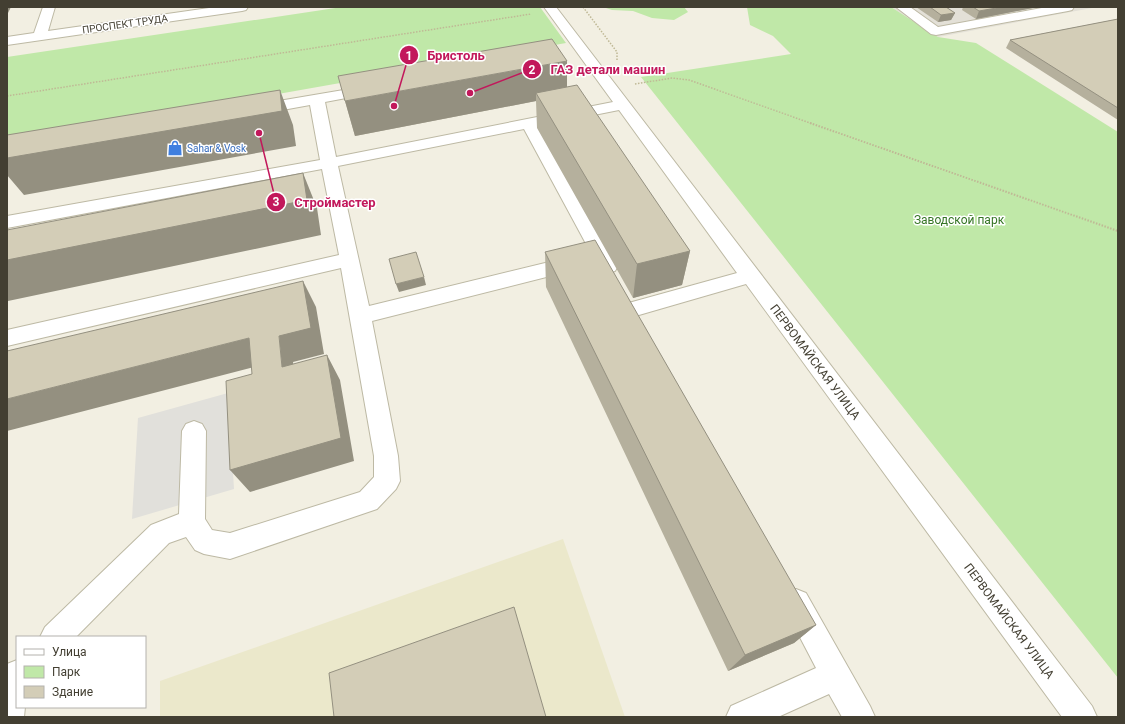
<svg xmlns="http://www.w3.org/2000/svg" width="1125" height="724" viewBox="0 0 1125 724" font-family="Roboto,sans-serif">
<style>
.industrial{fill:#e3e0d7}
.education{fill:#ebe8cb}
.green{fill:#c0e8a8}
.parking{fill:#e1e0db}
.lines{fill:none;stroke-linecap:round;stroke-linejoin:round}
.minor-casing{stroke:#bdb9a4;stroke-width:2}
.path-far1{stroke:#bfb895;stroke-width:1.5;stroke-dasharray:1.5 1.5;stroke-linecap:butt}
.path{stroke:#bfb895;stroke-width:2;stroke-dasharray:1.5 1.5;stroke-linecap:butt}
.minor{fill:#fff;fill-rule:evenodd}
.wall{fill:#b5b09d}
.shaded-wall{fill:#949080}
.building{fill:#d3cdb7;stroke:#949080}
.labels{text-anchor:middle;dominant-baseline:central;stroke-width:3;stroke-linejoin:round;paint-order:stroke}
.far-street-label{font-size:10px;fill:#433f32;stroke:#fff}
.far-shop-label{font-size:10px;fill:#366cbe;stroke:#fff;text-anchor:start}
.park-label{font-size:12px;fill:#357525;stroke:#fff}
.street-label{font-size:12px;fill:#433f32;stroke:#fff}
.leader{fill:none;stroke:#c2185b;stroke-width:1.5}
.callout-dot{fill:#c2185b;stroke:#fff;stroke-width:1.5}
.mark-label{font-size:12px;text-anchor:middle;font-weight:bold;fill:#fff}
.callout-label{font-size:13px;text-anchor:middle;font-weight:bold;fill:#c2185b;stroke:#fff;stroke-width:3;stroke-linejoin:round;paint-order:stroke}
</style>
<rect width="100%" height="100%" fill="#f2efe2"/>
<path class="industrial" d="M891,7h206l-159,30z"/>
<path class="education" d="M563,539l62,178h-465v-36z"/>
<path class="green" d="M342,7h198l26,36 -559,99v-85z
M603,7h81l4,5 -14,8 -22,-2 -19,-7 -21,-1z
M747,7h144l47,30 38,6 142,89v546l-477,-601 150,-23 -18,-18 -23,-11z"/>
<path class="parking" d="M228,393l6,96 -102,30 6,-101z"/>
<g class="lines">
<g class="minor-casing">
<path id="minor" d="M43,7h12l-7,24 168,-24h32l-2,3 -4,1 -235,34v-8l27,-4z
M544,7h12l536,699 5,11h-35l-316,-433 -114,33 -7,-3 -3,-5 3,-5 112,-31 -118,-163 -80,16 79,140 -3,5 -7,2 -7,-2 -3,-5 -74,-137 -186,37 31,140 205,-50 7,2 3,5 -3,5 -7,2 -202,51 26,135 2,25 -4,8 -19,20 -147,50 -26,-5 -9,-4 -9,-13 -17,6 -93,94h-36l5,-10 106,-102 28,-11 3,-83 4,-7 8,-3 8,3 4,7 -1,88 7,11 18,3 130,-41 14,-15v-21l-33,-188 -334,78v-16l332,-75 -17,-86 -315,59v-12l313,-56 -10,-55 -55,10 -5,-2 -3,-3 3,-3 5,-2 118,-20 5,1 2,3 -2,3 -53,10 11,55 277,-55z
M896,7h14l28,20 109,-20h27l-2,3 -4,1 -132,24 -5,-1z
M796,589l10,4 64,113 5,11h-33l-13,-23 -51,23h-52l5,-11 85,-38 -34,-65 4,-10z
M17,660v47h8l-1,10h-17v-53z"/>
</g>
<path class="path-far1" d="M583,7l34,45v8
M635,84l37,-6 17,2 124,44
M7,96l524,-82"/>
<path class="path" d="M810,123l308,108"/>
<use href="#minor" class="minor"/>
</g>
<path class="wall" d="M916,7h30l9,6 -4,7 -13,2z
M963,7h75l-62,12 -14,-9z
M1118,19v101l-112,-72 4,-8z
M567,87l123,164 -8,34 -49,13 -96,-170 -1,-27 -181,35 -10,-35z
M545,252l271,373 -22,18 -66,28 -182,-384z"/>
<path class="shaded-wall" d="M7,7h4l-4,8z
M1002,7h36l-62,12 3,-8z
M955,13l-4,7 -13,2 3,-7z
M567,61v34l-31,-2v8l-181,35 -10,-35z
M280,90l13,35 3,21 -272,49 -17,-20v-17z
M303,173l14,35 4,27 -313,66 -1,-2v-39z
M690,251l-8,34 -49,13 4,-34z
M424,277l2,8 -27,7 -3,-8z
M303,281l13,26 8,47 -31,8 4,30 -15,-25 -3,-31z
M249,338l17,26 -259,67v-32z
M327,355l13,25 14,81 -104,31 -20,-22z
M816,625l-22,18 -66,28 17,-16z"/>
<path class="building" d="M930,7h16l9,6 -14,2z
M973,7h29l-23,4z
M1118,19v89l-108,-68z
M552,39l15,22 -222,40 -7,-25z
M577,85l113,166 -53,13 -101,-171z
M280,90l2,21 -275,47v-23z
M303,173l4,27 -300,60v-30z
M595,240l221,385 -71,30 -200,-403z
M416,252l8,25 -28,7 -7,-25z
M303,281l8,47 -32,8 3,31 45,-12 14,83 -111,32 -4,-89 26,-7 -3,-36 -242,61v-48z
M514,607l32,110h-212l-5,-44z"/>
<defs>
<g id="shop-bare" transform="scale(1.2)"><path d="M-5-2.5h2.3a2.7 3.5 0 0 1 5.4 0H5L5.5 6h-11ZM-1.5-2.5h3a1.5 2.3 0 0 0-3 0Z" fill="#3f7fe0" stroke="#fff" stroke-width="2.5" paint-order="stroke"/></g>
</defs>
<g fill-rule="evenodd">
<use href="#shop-bare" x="175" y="148"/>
</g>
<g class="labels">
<g class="far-street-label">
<text transform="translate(125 24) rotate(-8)">ПРОСПЕКТ ТРУДА</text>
</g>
<g class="far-shop-label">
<text x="187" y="148">Sahar &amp; Vosk</text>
</g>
<g class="park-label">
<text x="959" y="220">Заводской парк</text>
</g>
<g class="street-label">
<text transform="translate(815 362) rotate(53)">ПЕРВОМАЙСКАЯ УЛИЦА</text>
<text transform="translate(1009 621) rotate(53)">ПЕРВОМАЙСКАЯ УЛИЦА</text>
</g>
</g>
<path class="leader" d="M394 106L409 55M470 93L532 69M259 133L276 202"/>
<g class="callout-dot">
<circle cx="394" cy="106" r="4"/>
<circle cx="470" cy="93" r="4"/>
<circle cx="259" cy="133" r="4"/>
<circle cx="409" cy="55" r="10"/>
<circle cx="532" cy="69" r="10"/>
<circle cx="276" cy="202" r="10"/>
</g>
<g class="mark-label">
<text x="409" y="60">1</text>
<text x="532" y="74">2</text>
<text x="276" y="206">3</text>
</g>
<g class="callout-label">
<text x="456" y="60">Бристоль</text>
<text x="608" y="74">ГАЗ детали машин</text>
<text x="335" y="207">Строймастер</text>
</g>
<rect width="1125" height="724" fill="none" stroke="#433f32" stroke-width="16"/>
<rect x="16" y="636" width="130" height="72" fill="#ffffff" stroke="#b4b2ad"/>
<rect x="24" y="649" width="20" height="6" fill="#ffffff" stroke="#b4b2ad"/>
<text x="52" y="656" font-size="12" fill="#433f32">Улица</text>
<rect x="24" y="666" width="20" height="12" fill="#c0e8a8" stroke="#b4b2ad"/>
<text x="52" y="676" font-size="12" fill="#433f32">Парк</text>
<rect x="24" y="686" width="20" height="12" fill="#d3cdb7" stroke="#b4b2ad"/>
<text x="52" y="696" font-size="12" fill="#433f32">Здание</text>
</svg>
